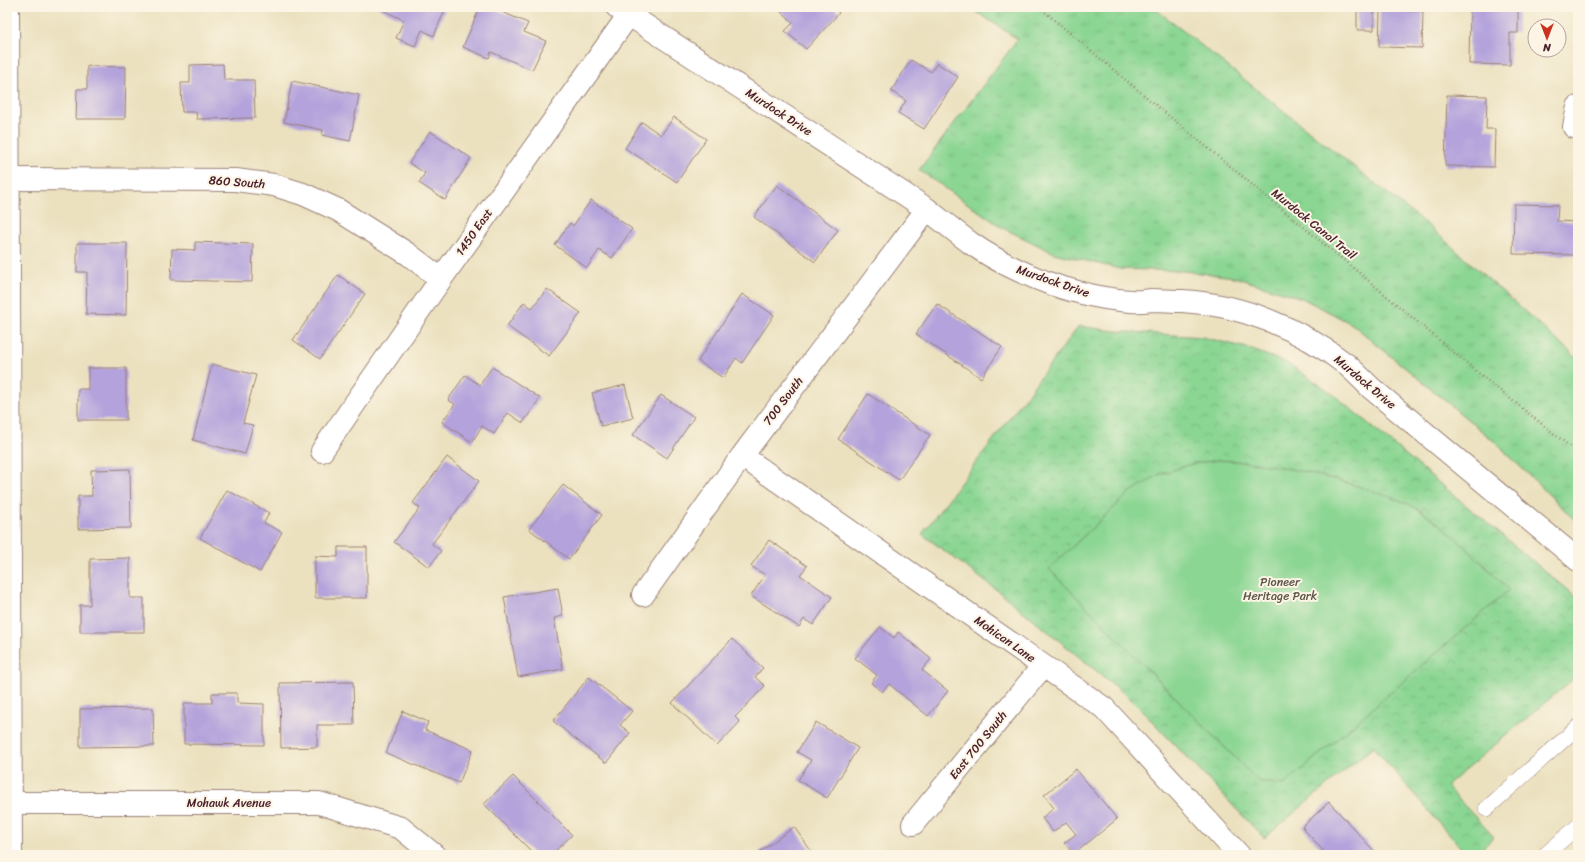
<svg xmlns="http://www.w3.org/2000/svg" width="1585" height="862" viewBox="0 0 1585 862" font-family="Sriracha,sans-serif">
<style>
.grass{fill:url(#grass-tufts);stroke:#6a7a5f}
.park{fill:url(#park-crowns);stroke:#6a7a5f}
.garden{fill:#8bd693;stroke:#6a7a5f}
.building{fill:#b3a2db}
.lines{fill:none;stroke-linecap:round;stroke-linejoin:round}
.lane-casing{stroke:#9a8075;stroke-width:16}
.street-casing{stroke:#9a8075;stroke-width:24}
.secondary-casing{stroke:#9a8075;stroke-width:24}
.path{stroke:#9a8075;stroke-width:2.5;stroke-dasharray:1 3;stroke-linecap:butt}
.lane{stroke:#fff;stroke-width:15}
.street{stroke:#fff;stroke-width:22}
.secondary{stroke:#fff;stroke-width:22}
.labels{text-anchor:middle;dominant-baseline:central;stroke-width:4;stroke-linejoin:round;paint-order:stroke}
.street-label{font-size:12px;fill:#4a1f2b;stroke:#fcf5e5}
.park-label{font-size:12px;fill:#5e564a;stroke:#fcf5e5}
</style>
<defs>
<pattern id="grass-tufts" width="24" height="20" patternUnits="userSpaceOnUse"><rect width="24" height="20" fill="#8bd693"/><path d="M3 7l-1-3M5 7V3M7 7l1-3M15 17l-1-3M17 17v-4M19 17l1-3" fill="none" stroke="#79b77f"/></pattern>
<pattern id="park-crowns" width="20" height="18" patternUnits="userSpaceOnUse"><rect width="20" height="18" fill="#8bd693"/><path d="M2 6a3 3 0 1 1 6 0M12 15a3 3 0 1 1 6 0" fill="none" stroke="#79b77f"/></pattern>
</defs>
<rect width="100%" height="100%" fill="#fcf5e5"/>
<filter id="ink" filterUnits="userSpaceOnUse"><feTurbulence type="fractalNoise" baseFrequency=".025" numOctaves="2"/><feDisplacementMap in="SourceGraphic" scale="8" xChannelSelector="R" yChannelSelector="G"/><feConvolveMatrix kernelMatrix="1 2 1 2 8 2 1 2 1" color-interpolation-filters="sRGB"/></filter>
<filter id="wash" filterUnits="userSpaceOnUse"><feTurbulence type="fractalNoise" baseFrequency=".012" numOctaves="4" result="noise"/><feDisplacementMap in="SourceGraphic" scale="16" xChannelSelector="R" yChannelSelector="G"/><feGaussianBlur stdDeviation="0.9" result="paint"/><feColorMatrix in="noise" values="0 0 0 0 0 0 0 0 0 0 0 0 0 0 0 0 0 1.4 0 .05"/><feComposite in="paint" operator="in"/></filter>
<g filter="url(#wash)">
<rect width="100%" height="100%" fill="#ebe1bf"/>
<path class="grass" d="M969,7h184l278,221 147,131v164l-83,-81 -143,-118 -50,-26 -68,-21 -50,-6 -64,-2 -66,-16 -51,-25 -84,-58 99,-131z"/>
<path class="park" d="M1079,326l35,5 88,6 45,11 40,15 46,31 245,205v76l-132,111 48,51 -18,18h-9l-94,-108 -109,91 -133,-139 -133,-108 -76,-57z"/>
<path class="garden" d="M1218,460c50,2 101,14 149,29 17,6 36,11 51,20 33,20 63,54 91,81l-225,195 -26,-4 -209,-212 80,-76 31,-19 32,-10z"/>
<g id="blocks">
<path class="building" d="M378,7h68l-12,29 -12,-6 -7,16 -19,-8 8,-18 -26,-12z
M480,7h10l38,16 -4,9 22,9 -14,29 -41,-18 -2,6 -26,-11z
M778,7h55l6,6 -33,36 -21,-18 8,-8 -16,-15z
M1470,7h48v26h-8v32l-41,-1z
M1357,9l17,1v20h-17z
M1380,10l43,1 -1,37 -43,-1z
M911,60l20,12 6,-9 21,14 -34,52 -26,-16 8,-12 -15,-10z
M223,64l1,16h30l1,38 -58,1 -1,-7h-14l-1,-29h9v-18z
M87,66l39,1 -1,52h-49l1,-30h10z
M292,81l67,14 -9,46 -28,-6 1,-5 -39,-8z
M1447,95l40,1 -1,33h9l-1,38 -49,-1z
M674,117l32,22 -29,43 -52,-34 17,-26 19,13z
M430,131l41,27 -26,42 -26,-17 6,-10 -16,-10z
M777,185l61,45 -23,32 -61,-45z
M591,200l41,29 -20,29 -13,-8 -12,18 -32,-23 15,-22 3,3z
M1514,204l44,1 -1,16 21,1v33l-65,-1z
M195,242l58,2 -1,38 -81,-2 1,-31 23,1z
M77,243h50l-1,72 -40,-1 1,-42h-10z
M338,275l27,19 -45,65 -27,-19z
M547,289l34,24 -32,43 -42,-30 17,-24 8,6z
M742,294l32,21 -32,48 -6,-5 -13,20 -25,-17z
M937,304l65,43 -21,31 -65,-44z
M212,364l44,11 -13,48 10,2 -8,29 -52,-14z
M492,367l48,31 -17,25 -15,-10 -14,21 -12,-8 -10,16 -30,-20 13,-18 -7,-4 17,-25 15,10z
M88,368h38v52h-48v-31h10z
M625,385l8,33 -32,8 -9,-33z
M868,394l62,41 -31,45 -61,-41z
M661,395l33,22 -27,41 -34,-23z
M447,457l32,24 -47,63 9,7 -12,16 -35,-25 26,-34 -7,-5z
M130,469l1,59 -53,1v-33h14l-1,-26z
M563,485l39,30 -33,44 -40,-30z
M227,490l42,23 -5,10 18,9 -22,40 -60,-34z
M769,540l38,26 -7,9 32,22 -19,28 -9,-6 -5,8 -48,-31 14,-21 -14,-9z
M338,547h29v51h-52v-42l23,1z
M130,558v40h14v34h-64v-27h10v-46z
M558,588l5,28 -9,2 9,51 -45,8 -14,-80z
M880,627l14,11 4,-6 33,27 -9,11 26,21 -20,25 -39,-32 -7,8 -11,-9 6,-8 -22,-17z
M732,639l31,29 -8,9 10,9 -30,31 5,5 -23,24 -45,-43z
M589,677l43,34 -12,14 10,8 -24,30 -53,-42z
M353,682l1,43h-37v22l-36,1 -1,-65z
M212,693h25v10l27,1v41l-80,-1v-41h28z
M153,708l1,38 -74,1v-38z
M403,711l25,11 -3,8 48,20 -14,33 -73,-30z
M816,722l42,26 -31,50 -29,-18 13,-20 -14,-8z
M1076,769l41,50 -43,35 -10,-11 12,-9 -10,-12 -13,10 -11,-14 12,-10 -10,-13z
M513,776l59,59 -21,20h-16l-51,-51z
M1329,802l49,53h-51l-25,-28z
M794,827l20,28h-55l-1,-2z"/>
</g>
</g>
<g filter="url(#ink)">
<use href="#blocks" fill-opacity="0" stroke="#9a8075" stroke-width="1"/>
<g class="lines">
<g class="lane-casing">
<path id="lane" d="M1486,809l92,-82
M1545,855l33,-29"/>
</g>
<g class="street-casing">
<path id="street" d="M1578,107l-4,20h4
M8,179l228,1 38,5 29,9 35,16 70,44 33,25
M322,451l119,-172 187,-263
M742,456l362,252 135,147
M643,595l99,-139 185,-247
M11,803h308l82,25 33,27
M913,824l130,-158"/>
</g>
<g class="secondary-casing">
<path id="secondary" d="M8,7l3,848
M617,7l310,202c15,12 30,24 45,35 27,19 70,39 102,47 18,5 38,9 57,10 7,1 14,0 21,-1 10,0 20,1 30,1 59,3 119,28 165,64 8,7 16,15 24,23l207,172"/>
</g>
<path class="path" d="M1039,7l83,70 242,200 119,100 95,76"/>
<use href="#lane" class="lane"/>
<use href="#street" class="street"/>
<use href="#secondary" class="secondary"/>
</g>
</g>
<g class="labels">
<g class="street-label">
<text transform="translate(779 112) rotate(33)">Murdock Drive</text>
<text transform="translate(237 182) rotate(4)">860 South</text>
<text transform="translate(1314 224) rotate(39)">Murdock Canal Trail</text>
<text transform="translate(474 232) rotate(-55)">1450 East</text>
<text transform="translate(1053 281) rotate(19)">Murdock Drive</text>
<text transform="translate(1365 382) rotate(40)">Murdock Drive</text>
<text transform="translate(783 401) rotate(-53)">700 South</text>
<text transform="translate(1005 639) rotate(35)">Mohican Lane</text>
<text transform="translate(978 745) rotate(-51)">East 700 South</text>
<text x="229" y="803">Mohawk Avenue</text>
</g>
<g class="park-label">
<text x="1280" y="582">Pioneer<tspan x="1280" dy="14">Heritage Park</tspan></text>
</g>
</g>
<rect width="1585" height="862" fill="none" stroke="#fcf5e5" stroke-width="24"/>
<g transform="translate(1547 38) rotate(180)"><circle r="19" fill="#fcf5e5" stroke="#b59f9b"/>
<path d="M0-3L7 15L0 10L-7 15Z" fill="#c8321e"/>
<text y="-6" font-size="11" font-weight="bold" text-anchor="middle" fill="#4a1f2b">N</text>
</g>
</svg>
